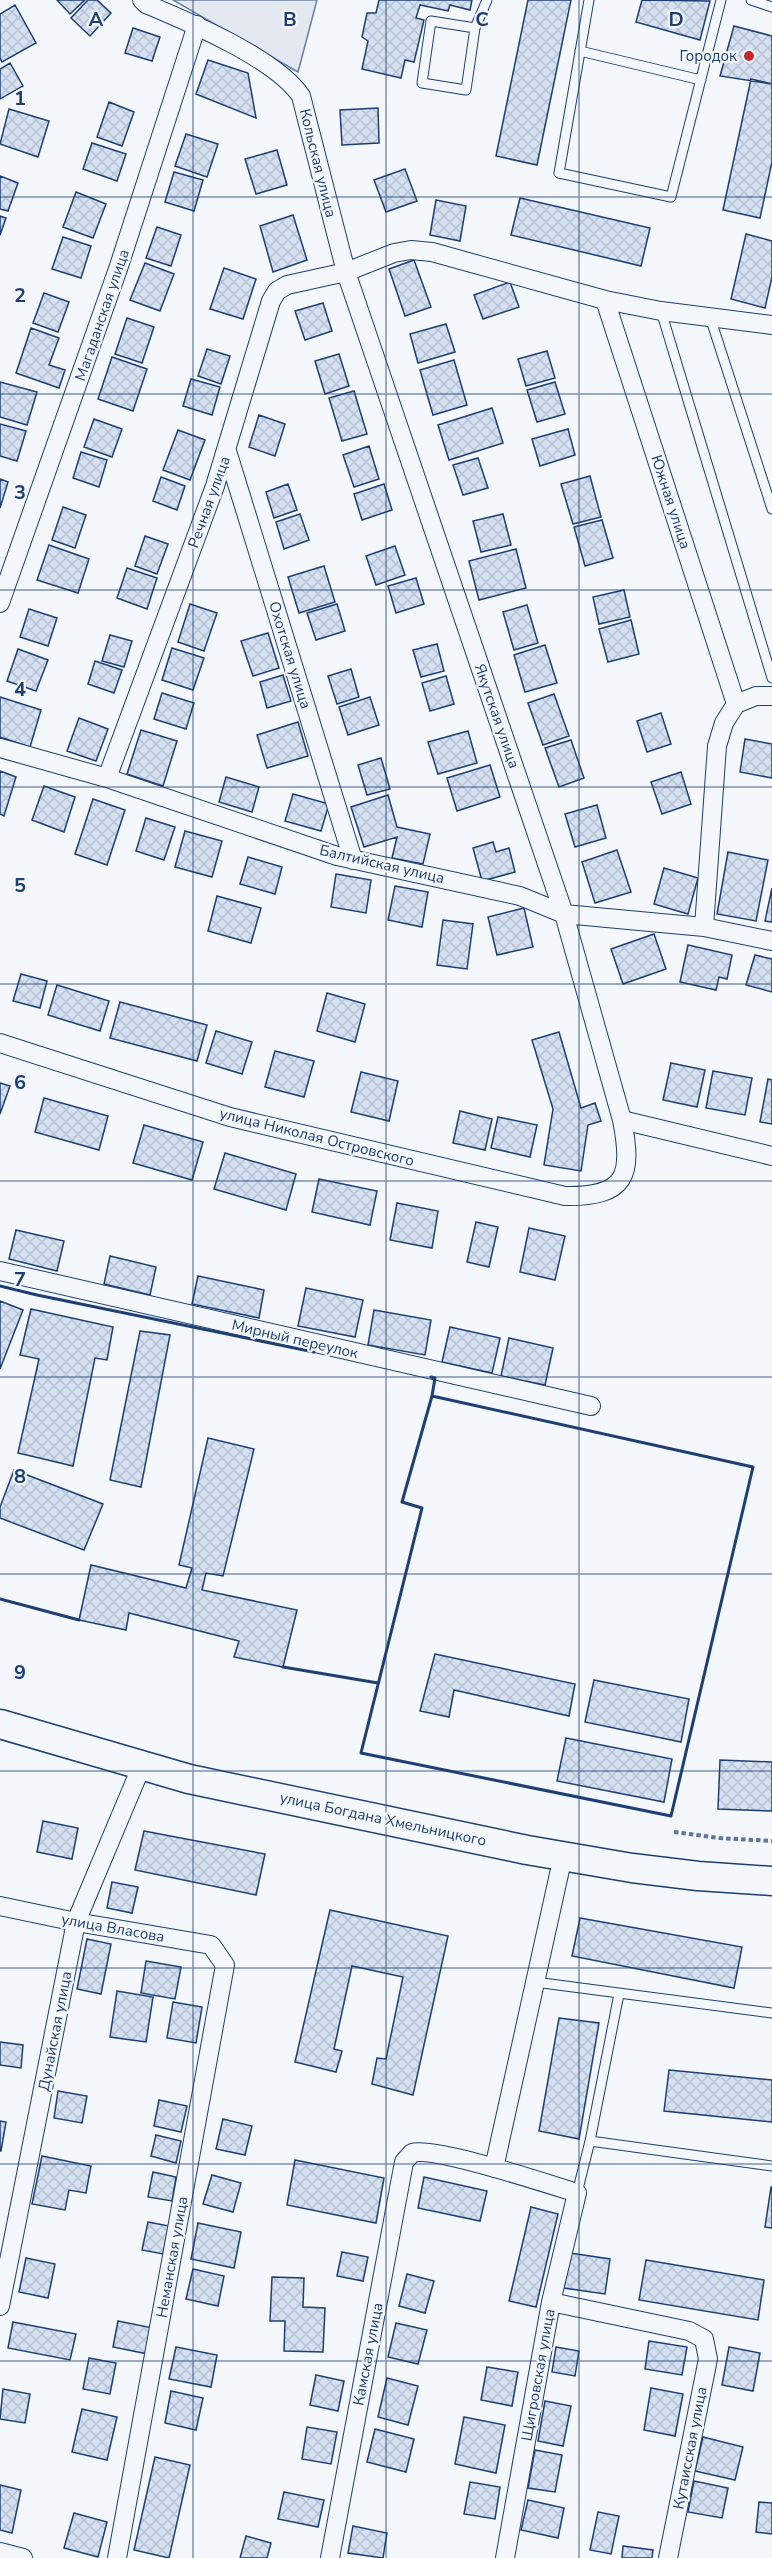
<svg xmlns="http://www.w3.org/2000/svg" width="772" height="2558" viewBox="0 0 772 2558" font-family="'Nunito Sans',sans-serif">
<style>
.parking{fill:#e3e8f0;stroke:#687fa3;stroke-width:1.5}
.building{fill:url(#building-cross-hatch);stroke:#1d3f73;stroke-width:1.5}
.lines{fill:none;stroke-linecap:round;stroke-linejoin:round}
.lane-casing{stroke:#1d3f73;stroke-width:11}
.street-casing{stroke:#1d3f73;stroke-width:20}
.primary-casing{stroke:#1d3f73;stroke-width:31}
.path{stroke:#5e769c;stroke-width:4;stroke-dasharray:4.5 3;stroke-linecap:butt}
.lane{stroke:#f4f7fb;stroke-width:9}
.street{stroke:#f4f7fb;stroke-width:18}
.primary{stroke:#f4f7fb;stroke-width:28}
.wall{stroke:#1d3f73;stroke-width:3}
.grid{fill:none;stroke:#1d3f73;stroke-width:1.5;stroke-opacity:0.55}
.poi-dot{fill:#c62828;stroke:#f4f7fb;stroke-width:2}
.labels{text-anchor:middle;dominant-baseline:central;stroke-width:4.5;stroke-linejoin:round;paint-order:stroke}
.poi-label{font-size:15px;fill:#1d3f73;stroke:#f4f7fb;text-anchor:end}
.street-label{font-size:15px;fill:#1d3f73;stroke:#f4f7fb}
.grid-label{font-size:20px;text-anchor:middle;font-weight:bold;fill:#1d3f73;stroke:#f4f7fb;stroke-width:4.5;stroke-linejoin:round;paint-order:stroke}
</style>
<defs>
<pattern id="building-cross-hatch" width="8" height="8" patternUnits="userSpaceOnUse" patternTransform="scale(1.5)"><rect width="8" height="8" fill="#d5e0f0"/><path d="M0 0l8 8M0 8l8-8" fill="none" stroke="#b6c1d1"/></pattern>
</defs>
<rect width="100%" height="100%" fill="#f4f7fb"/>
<path class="parking" d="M173,0h144l-19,72z"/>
<path class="building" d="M57,0h28l-15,14z
M88,0h9l14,13 -21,23 -19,-18z
M379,0h93l-2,10 -20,-5 -2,6 -28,-6 -4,13 8,2 -10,42 -9,-2 -4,18 -39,-9 6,-28 -6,-4 5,-24h9z
M528,0h43l-34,165 -41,-9z
M642,0l68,1 -10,39 -64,-18z
M15,5l21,38 -34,19 -2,-4v-44z
M734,26l38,10v48l-52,-8z
M133,28l27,9 -8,24 -27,-8z
M208,60l40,13 8,45 -60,-24z
M10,63l13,23 -23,13v-30z
M751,79l21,5v78l-12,56 -37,-8z
M109,102l25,10 -12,34 -25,-9z
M378,108l1,35 -37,2 -2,-35z
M9,109l40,12 -11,36 -38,-13z
M186,134l32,10 -11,33 -32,-11z
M92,143l34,11 -9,27 -34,-12z
M277,150l10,35 -31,9 -11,-35z
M405,169l12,32 -31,11 -12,-32z
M174,172l29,8 -9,31 -29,-9z
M0,176l18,7 -10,28 -8,-2z
M76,192l30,12 -13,34 -30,-11z
M520,198l130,30 -9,38 -130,-31z
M436,200l30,6 -6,35 -30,-6z
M293,215l14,45 -34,12 -13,-46z
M0,216l6,2 -6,17z
M157,227l24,8 -10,31 -25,-8z
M746,234l26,7v36l-7,31 -34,-9z
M63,237l28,9 -10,32 -29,-9z
M414,260l17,47 -26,9 -16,-47z
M145,263l29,11 -14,37 -30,-11z
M224,268l32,11 -13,40 -33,-10z
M510,282l9,25 -36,12 -9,-24z
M44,293l25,9 -11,30 -25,-9z
M323,303l9,28 -27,9 -10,-29z
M127,318l27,9 -12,36 -27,-9z
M446,324l9,28 -37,11 -8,-29z
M31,328l28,10 -10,27 16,5 -6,18 -43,-15z
M207,349l23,7 -9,28 -23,-8z
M547,351l8,27 -29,8 -8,-27z
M339,354l10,32 -24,8 -10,-33z
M112,357l35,12 -14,42 -35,-12z
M454,360l13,45 -34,10 -13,-45z
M191,379l29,8 -8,28 -29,-9z
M0,382l37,10 -10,33 -27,-8z
M555,382l10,32 -28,8 -10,-32z
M354,391l13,43 -25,7 -13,-43z
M492,408l11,35 -54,17 -11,-35z
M259,415l26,9 -10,32 -26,-9z
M94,419l28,10 -10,28 -28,-10z
M0,424l26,7 -9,30 -17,-5z
M568,429l7,26 -35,11 -8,-27z
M178,430l27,10 -15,40 -27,-10z
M369,446l10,33 -25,8 -11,-32z
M81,452l26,8 -8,27 -26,-9z
M478,458l10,30 -25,7 -10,-30z
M590,476l11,41 -28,7 -12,-40z
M161,477l24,9 -8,24 -24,-9z
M0,479l8,3 -8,26z
M288,484l9,26 -23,8 -8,-26z
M384,484l8,26 -30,10 -8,-26z
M63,507l23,8 -11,33 -23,-8z
M300,514l9,26 -25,9 -8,-27z
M503,514l8,31 -30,7 -8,-31z
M602,520l11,38 -28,8 -11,-39z
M145,536l23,8 -11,30 -22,-8z
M49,545l40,14 -11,34 -41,-13z
M395,546l10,29 -29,10 -10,-29z
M516,549l10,39 -47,12 -10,-39z
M324,566l11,36 -36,11 -11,-36z
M127,568l30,10 -10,31 -30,-11z
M416,578l8,26 -28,9 -8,-27z
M624,590l6,27 -31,7 -6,-27z
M190,604l27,9 -13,38 -26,-9z
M337,604l8,27 -29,9 -9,-27z
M527,605l11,38 -24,7 -11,-38z
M29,609l28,9 -9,28 -28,-9z
M631,620l8,34 -31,8 -9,-33z
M268,633l11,35 -26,8 -12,-35z
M110,635l22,6 -8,26 -22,-6z
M437,644l7,27 -23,6 -8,-27z
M545,645l12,38 -32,9 -11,-37z
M172,648l32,10 -11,32 -31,-10z
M18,649l30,11 -12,31 -29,-10z
M95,661l27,9 -8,23 -26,-9z
M351,669l8,28 -22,7 -9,-28z
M283,675l8,26 -24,7 -7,-26z
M446,676l8,28 -24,7 -8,-28z
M162,693l32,10 -8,26 -32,-10z
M554,694l15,42 -26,9 -15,-42z
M0,697l41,13 -11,37 -30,-10z
M370,697l9,28 -31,10 -9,-28z
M661,713l10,31 -24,8 -10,-31z
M79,718l29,11 -12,32 -29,-10z
M298,722l10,34 -41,12 -10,-33z
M141,730l36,11 -14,45 -36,-12z
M468,731l9,32 -39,11 -10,-32z
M745,739l27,5v34l-32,-6z
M571,740l13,38 -25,9 -14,-39z
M381,758l9,31 -23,6 -9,-30z
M490,765l10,32 -43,14 -10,-33z
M0,771l16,6 -12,39 -4,-2z
M681,772l10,32 -29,10 -11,-32z
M226,777l33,10 -7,25 -33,-10z
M44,786l31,11 -11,35 -32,-12z
M293,794l36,10 -8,27 -36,-10z
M388,795l9,32 33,7 -7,30 -31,-6 5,-21 -33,10 -13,-40z
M93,799l32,11 -18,55 -32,-11z
M597,805l9,33 -31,9 -10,-33z
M146,818l29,9 -11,33 -28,-9z
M185,831l37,10 -10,36 -37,-10z
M493,842l3,10 13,-4 6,24 -33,9 -9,-33z
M617,850l14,42 -36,11 -13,-41z
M728,852l40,8 -12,61 -39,-7z
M248,857l34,10 -7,27 -35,-10z
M664,868l34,10 -10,36 -34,-10z
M336,874l35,6 -5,33 -35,-6z
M395,886l33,6 -6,35 -34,-7z
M772,888v34l-7,-1z
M217,896l44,12 -10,35 -43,-12z
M524,908l9,39 -36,8 -9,-38z
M443,920l30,4 -6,45 -30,-4z
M654,934l12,35 -43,15 -12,-35z
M688,945l44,10 -5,24 -8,-2 -3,13 -36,-8z
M755,955l17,4v33l-26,-7z
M21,974l26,7 -7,27 -27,-7z
M57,985l52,16 -9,30 -52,-16z
M327,993l38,11 -10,38 -38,-11z
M120,1002l87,23 -10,36 -87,-23z
M216,1031l36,11 -10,32 -36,-11z
M559,1032l22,76 14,-5 6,18 -13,4 -7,46 -37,-6 9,-56 -21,-69z
M275,1051l39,10 -10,36 -39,-10z
M671,1063l34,7 -8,37 -34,-7z
M713,1071l39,7 -7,37 -39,-7z
M361,1072l37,9 -9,40 -38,-9z
M768,1079l4,1v44l-12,-2z
M0,1083l10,3 -10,28z
M44,1098l64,18 -9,34 -64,-18z
M460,1111l32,8 -7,31 -32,-7z
M498,1117l39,8 -7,32 -39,-9z
M144,1125l59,17 -11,38 -59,-17z
M225,1153l71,21 -10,36 -72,-21z
M319,1179l58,12 -7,34 -58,-13z
M397,1203l41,8 -6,37 -42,-8z
M476,1222l22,5 -9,40 -22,-5z
M529,1228l36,8 -10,44 -35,-8z
M16,1230l48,11 -7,30 -48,-12z
M110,1256l46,11 -6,28 -46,-11z
M198,1276l66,14 -5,28 -67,-14z
M306,1288l57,12 -8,37 -57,-11z
M0,1301l23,9 -23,59z
M31,1309l82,18 -6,33 -12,-2 -22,108 -55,-13 21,-94 -19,-4z
M374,1310l57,10 -6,35 -57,-10z
M450,1327l50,11 -8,35 -50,-11z
M140,1331l30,4 -29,152 -31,-7z
M509,1338l44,10 -8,37 -44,-9z
M208,1438l46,11 -31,127 -17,-3 -4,17 95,20 -14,57 -49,-10 5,-16 -110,-28 -3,17 -47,-10 12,-55 95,23 6,-20 -13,-3z
M14,1470l89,34 -19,46 -84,-32v-11z
M435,1654l140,30 -6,32 -115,-26 -5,27 -29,-6z
M594,1680l95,19 -8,43 -96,-20z
M566,1738l106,21 -8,43 -107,-21z
M720,1760l52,2v49l-54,-2z
M43,1821l35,7 -6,31 -35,-7z
M144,1831l121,23 -9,41 -121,-25z
M112,1882l26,5 -6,26 -25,-5z
M330,1910l118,26 -35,159 -41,-11 5,-26 9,1 17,-82 -51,-11 -18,83 8,2 -6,21 -41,-10z
M580,1918l162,29 -8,41 -162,-32z
M87,1939l24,5 -10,50 -24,-5z
M146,1961l35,6 -6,32 -34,-6z
M117,1991l36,6 -7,45 -36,-5z
M173,2002l29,5 -6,36 -29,-5z
M559,2018l40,5 -20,116 -40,-8z
M0,2042l23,3 -2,23 -21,-3z
M669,2070l103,10v42l-108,-11z
M58,2091l29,5 -5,27 -28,-5z
M159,2100l28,6 -6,26 -27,-6z
M223,2119l29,7 -7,29 -29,-6z
M0,2121l6,1 -5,29h-1z
M156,2135l25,6 -5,22 -25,-7z
M42,2156l49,10 -5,27 -17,-3 -4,20 -33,-6z
M295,2160l89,18 -8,45 -89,-18z
M153,2172l23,5 -4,24 -24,-4z
M212,2175l29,8 -8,29 -30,-8z
M424,2177l63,14 -7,30 -62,-13z
M771,2187h1v41l-7,-1z
M531,2207l27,7 -22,93 -27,-6z
M148,2222l21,4 -6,28 -21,-4z
M198,2223l43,9 -7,36 -43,-9z
M342,2252l26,5 -5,24 -26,-5z
M570,2253l40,6 -5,35 -41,-6z
M26,2258l29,6 -7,34 -29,-6z
M646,2260l118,20 -6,40 -119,-20z
M193,2269l31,7 -6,30 -32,-7z
M407,2274l27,7 -9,32 -26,-7z
M272,2277l32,1 -1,29 22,1 -2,44 -39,-1 1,-30h-15z
M118,2321l35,7 -5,26 -35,-7z
M13,2322l63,12 -6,26 -62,-12z
M396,2323l31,7 -9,34 -30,-7z
M649,2341l38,6 -5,28 -37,-6z
M176,2347l41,8 -6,32 -42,-8z
M556,2347l23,4 -4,25 -23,-4z
M729,2347l31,6 -7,38 -31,-6z
M89,2358l27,5 -6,31 -27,-5z
M487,2367l31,5 -6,34 -31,-6z
M316,2375l28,6 -6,30 -28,-6z
M387,2378l31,8 -10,39 -30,-8z
M651,2388l32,6 -8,42 -31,-6z
M3,2389l27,5 -5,29 -25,-4z
M171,2391l32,7 -7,32 -31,-7z
M545,2401l26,5 -8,40 -25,-5z
M82,2409l35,8 -10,43 -35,-8z
M464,2417l41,8 -9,48 -41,-9z
M307,2427l30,5 -6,32 -29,-5z
M375,2429l39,10 -8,33 -39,-10z
M703,2437l40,10 -8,33 -40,-9z
M535,2450l27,5 -7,37 -27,-4z
M155,2457l35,8 -21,93 -35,-8z
M694,2481l34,7 -6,30 -34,-6z
M470,2482l30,5 -5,32 -31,-5z
M0,2485l21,5 -9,43 -12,-3z
M284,2492l40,8 -6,27 -40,-8z
M528,2500l36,8 -6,30 -37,-8z
M759,2502l13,1v31l-16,-2z
M598,2512l21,4 -8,38 -21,-4z
M74,2513l33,9 -9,35 -34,-9z
M353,2526l34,7 -4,25 -35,-5z
M246,2536l25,7 -4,15h-27z
M623,2546l30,4 -1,8h-30z"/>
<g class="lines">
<g class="lane-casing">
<path id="lane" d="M589,0l-30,173 112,24 50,-197
M751,0l21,7
M475,28l-44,-7 -9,62 44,7 9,-62 12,-28
M580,51l121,29
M661,311l111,367
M710,317l62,192
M535,1982l237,31
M590,2141l29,-147
M577,2193l13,-52 182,25"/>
</g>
<g class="street-casing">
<path id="street" d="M605,300l131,404
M227,451l126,409
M0,603l119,-337 78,-241
M736,704l20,-8h16
M0,748l107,30 230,78 183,40 44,18 140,13 68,14
M107,778l108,-292 56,-185 6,-10 10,-6 59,-13 48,-19 17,-3 21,2 173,48 56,11 111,14
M704,927l13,-181 7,-23 12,-19
M0,1043l230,74 335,79c62,1 68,-21 57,-76l-58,-206 -218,-642 -45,-176c-26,-38 -112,-74 -155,-92l-4,-4
M622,1120l150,36
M0,1271l591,135
M0,1906l76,16 135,23 14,20 -108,593
M494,2168l69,-312
M551,2302l138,29 15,8 4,20 -40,199
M0,2306l76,-384 66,-157
M0,2552l23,6
M330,2558l74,-396 8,-9c22,-7 136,31 165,40l-26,109 -46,256"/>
</g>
<g class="primary-casing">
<path id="primary" d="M0,1724l189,55 338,71 105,18 66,8 74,5"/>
</g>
<path class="path" d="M674,1832l45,6 53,3"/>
<use href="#lane" class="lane"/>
<use href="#street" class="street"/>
<use href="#primary" class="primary"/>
<path class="wall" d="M0,1286l37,9 277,57
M431,1377l4,1 -3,18
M432,1396l321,71 -82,349 -310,-63 61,-245 -20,-6z
M0,1599l79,21
M283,1667l95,16"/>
</g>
<path class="grid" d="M193,0v2558M386,0v2558M579,0v2558M0,197h772M0,394h772M0,590h772M0,787h772M0,984h772M0,1181h772M0,1377h772M0,1574h772M0,1771h772M0,1968h772M0,2164h772M0,2361h772"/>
<circle class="poi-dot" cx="749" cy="56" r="6"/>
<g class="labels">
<g class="poi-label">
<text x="737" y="56">Городок</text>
</g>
<g class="street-label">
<text transform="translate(318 163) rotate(76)">Кольская улица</text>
<text transform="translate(102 315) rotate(-71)">Магаданская улица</text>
<text transform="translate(209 502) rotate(-70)">Речная улица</text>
<text transform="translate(671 502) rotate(72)">Южная улица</text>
<text transform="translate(290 655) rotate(73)">Охотская улица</text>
<text transform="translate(497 716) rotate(71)">Якутская улица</text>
<text transform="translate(382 864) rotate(13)">Балтийская улица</text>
<text transform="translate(317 1137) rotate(14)">улица Николая Островского</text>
<text transform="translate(295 1339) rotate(13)">Мирный переулок</text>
<text transform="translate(383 1819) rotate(12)">улица Богдана Хмельницкого</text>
<text transform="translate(113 1928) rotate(10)">улица Власова</text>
<text transform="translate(55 2031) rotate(-79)">Дунайская улица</text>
<text transform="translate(172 2257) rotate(-80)">Неманская улица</text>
<text transform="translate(368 2354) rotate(-79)">Камская улица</text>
<text transform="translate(538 2375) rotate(-80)">Щигровская улица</text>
<text transform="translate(690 2448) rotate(-79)">Кутаисская улица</text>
</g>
</g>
<g class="grid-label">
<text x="96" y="26">A</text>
<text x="290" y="26">B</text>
<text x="482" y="26">C</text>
<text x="676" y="26">D</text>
<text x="20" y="105">1</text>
<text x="20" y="302">2</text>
<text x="20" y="499">3</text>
<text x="20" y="696">4</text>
<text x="20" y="892">5</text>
<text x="20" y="1089">6</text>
<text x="20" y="1286">7</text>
<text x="20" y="1483">8</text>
<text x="20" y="1679">9</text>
</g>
</svg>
